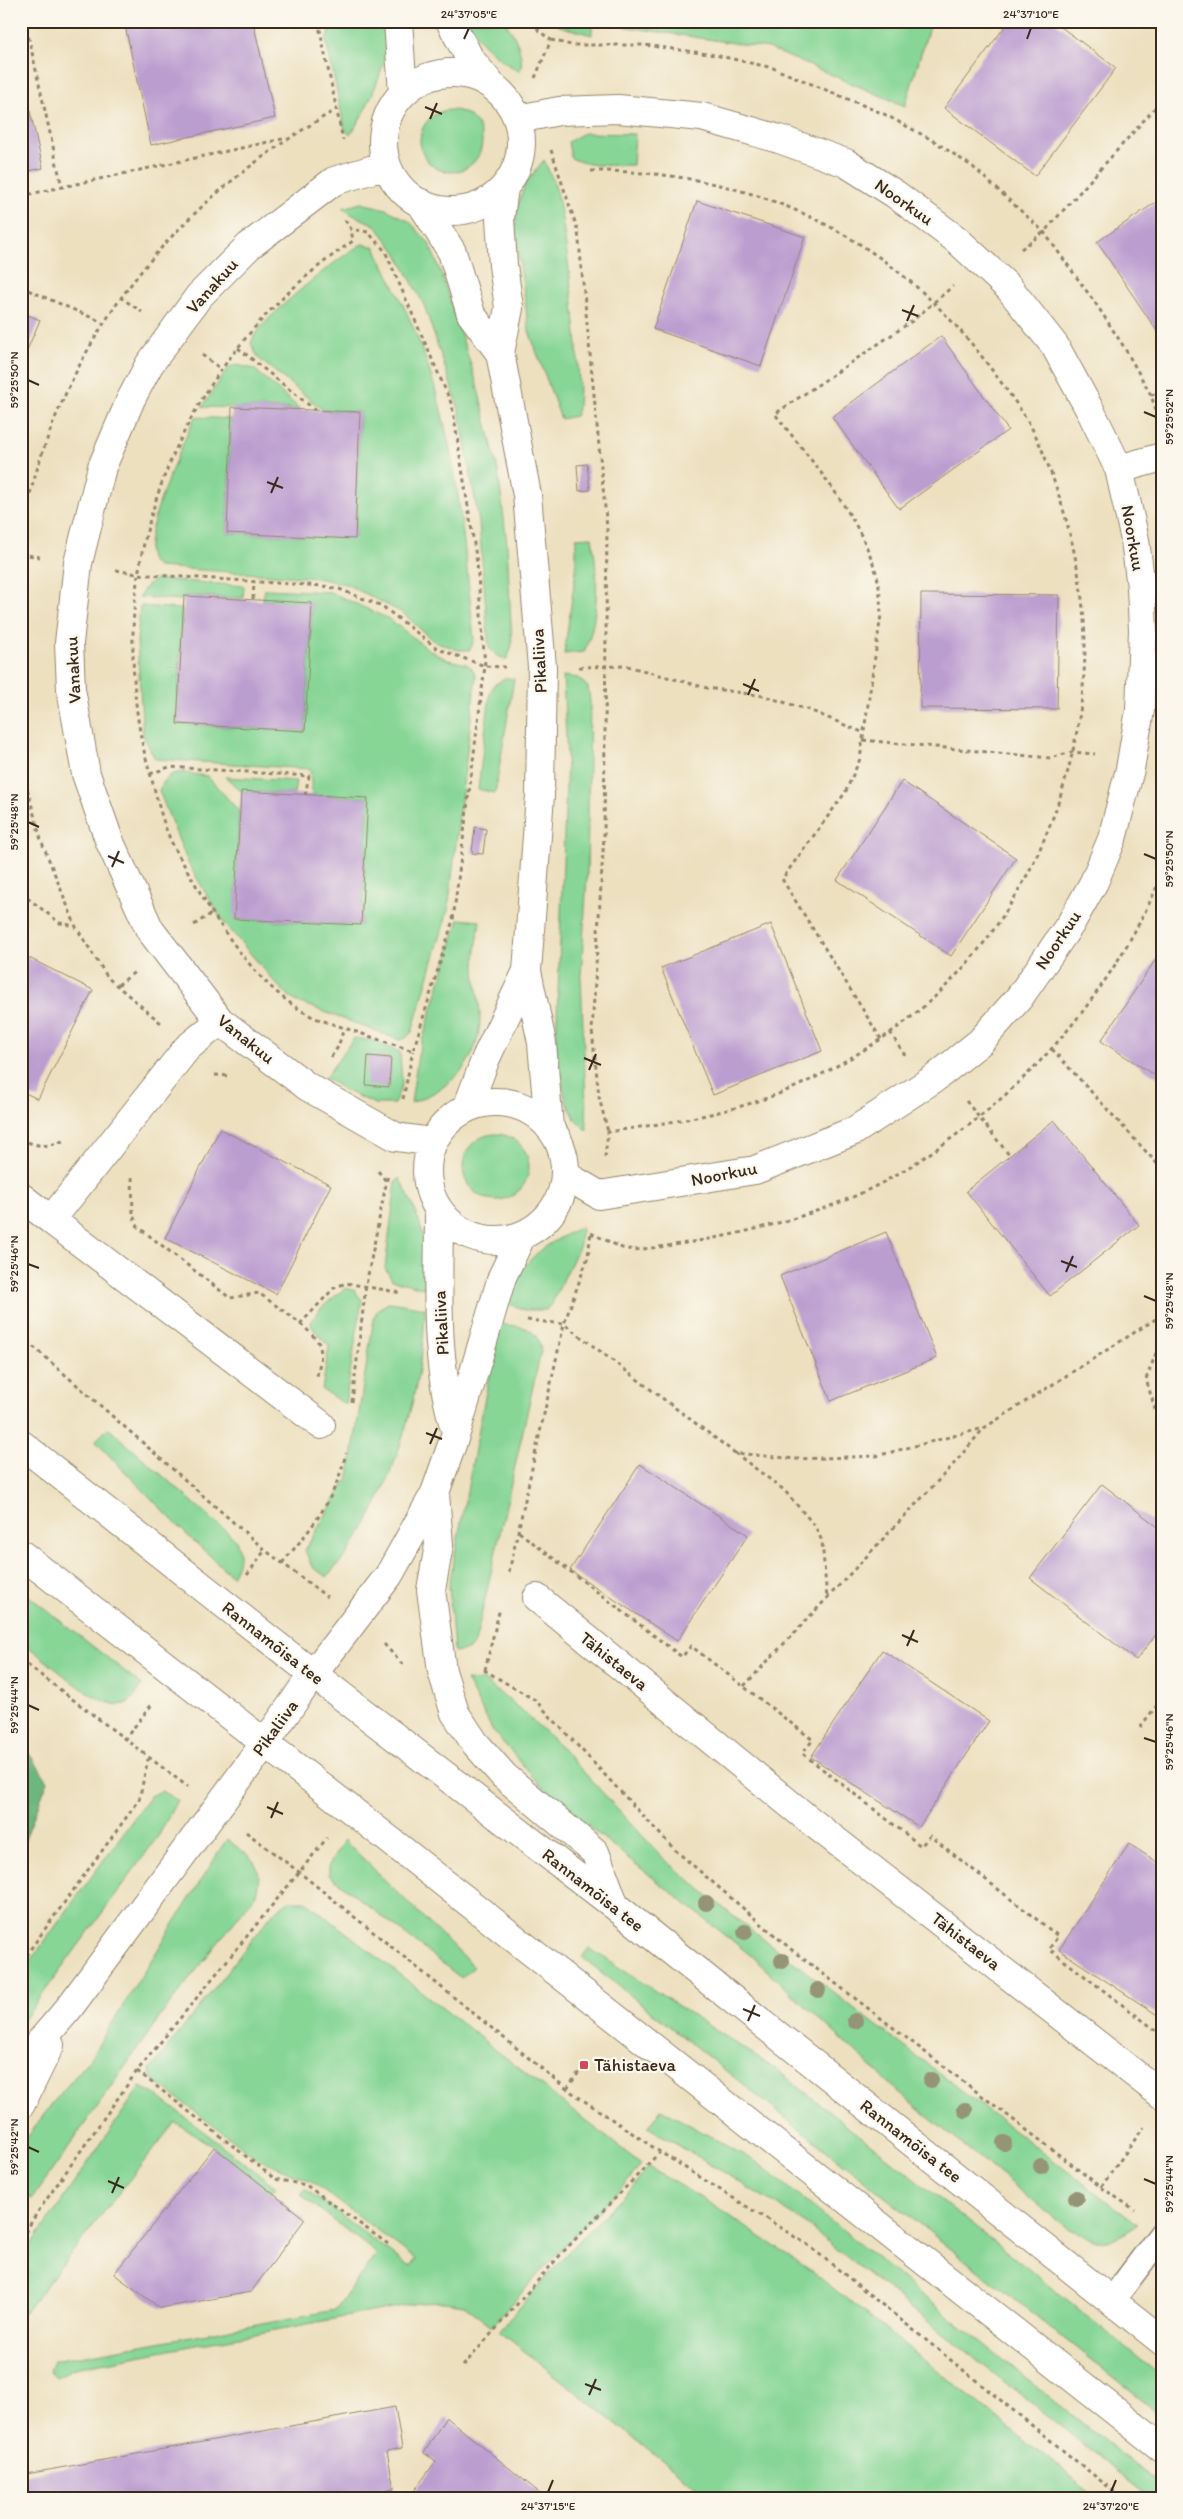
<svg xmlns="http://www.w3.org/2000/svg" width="1183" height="2519" viewBox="0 0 1183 2519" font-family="Itim,sans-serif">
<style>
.green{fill:#87d696;stroke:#61805a}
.forest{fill:#6db77f;stroke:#54704e}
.building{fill:#bb9ed0}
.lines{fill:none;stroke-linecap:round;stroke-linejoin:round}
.service-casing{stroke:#94856e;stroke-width:28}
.minor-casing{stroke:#94856e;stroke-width:30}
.secondary-casing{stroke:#94856e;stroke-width:30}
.path{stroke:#94856e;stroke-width:3;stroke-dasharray:4 4;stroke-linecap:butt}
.service{stroke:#fff;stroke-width:25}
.minor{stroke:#fff;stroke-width:28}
.secondary{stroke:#fff;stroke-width:28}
.tree{fill:#969477}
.ticks{fill:none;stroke:#3b2a1e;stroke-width:2}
.poi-dot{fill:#d1495b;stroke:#fbf7ec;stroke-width:2}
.labels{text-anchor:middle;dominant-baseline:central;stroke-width:4.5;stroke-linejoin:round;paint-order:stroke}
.street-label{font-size:18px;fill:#3b2a1e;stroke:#fbf7ec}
.poi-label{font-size:18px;fill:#3b2a1e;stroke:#fbf7ec;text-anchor:start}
.neatline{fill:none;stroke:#3b2a1e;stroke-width:2}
.ticks-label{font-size:12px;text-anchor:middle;fill:#3b2a1e}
</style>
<rect width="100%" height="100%" fill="#fbf7ec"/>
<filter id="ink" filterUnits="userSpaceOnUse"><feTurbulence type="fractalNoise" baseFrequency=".02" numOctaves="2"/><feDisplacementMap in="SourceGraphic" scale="10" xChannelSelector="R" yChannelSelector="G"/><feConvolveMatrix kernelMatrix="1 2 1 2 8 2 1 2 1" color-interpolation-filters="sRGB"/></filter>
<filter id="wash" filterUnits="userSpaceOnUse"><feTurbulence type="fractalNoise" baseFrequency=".0096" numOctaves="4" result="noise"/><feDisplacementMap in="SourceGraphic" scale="20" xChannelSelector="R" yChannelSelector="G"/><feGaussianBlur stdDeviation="1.12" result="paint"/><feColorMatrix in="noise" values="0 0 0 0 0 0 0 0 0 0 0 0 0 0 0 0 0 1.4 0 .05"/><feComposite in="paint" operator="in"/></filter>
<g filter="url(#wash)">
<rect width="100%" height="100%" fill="#ede0bf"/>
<path class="green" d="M341,21h41c2,6 5,13 5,19 -1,29 -21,72 -37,95l-5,-5 -19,-90 5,-13z
M467,21h37c11,14 21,34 16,51 -20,-12 -43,-29 -53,-51z
M554,21h377l-26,85 -137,-58 -176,-26v13l-33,-9z
M420 141a31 31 0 1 1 62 0a31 31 0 1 1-62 0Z
M584,133l51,1 -2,31c-21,0 -42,3 -62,-7l-3,-16z
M544,160c4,10 10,21 13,32 7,29 31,206 18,224l-14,3 -32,-88 -14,-104 2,-20 8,-23z
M361,203l25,6 23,12 20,22 12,30 35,108 22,89 9,74 5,101 -5,15 -10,-4 -8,-8 -10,-126 -20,-113 -35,-104 -28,-53 -21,-27 -26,-12 -6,-5z
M362,244l13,3c15,33 34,66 46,100 36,94 43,194 53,293l-4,10h-12l-26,-10 -29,-27 -57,-29 -30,-6 -158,-11c-3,-2 -6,-5 -8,-8 -9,-25 33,-116 45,-142l36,2 -4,114 128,5 5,-126 -37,-2 -65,-52 -7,-15c6,-22 89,-87 111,-99z
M237,365l17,4 46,40 -98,-2 27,-40z
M592,537c6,37 8,80 -8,115l-20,2 12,-83v-33z
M157,579l87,7 -1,12 -59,-2v4l-45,-3 8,-12z
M265,589l65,3 59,27 39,30 20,11 18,4 6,4 4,8 -28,234 -36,122 -6,6 -6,2 -105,-39 -17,-15 -57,-67 -33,-56 -29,-72c11,-26 24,-17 48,-15l32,35 -4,108 126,6 7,-127 -56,-3 -2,-26 -155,-10 -12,-24 -6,-94 3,-35 42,3 -5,115 128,7 7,-128 -49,-3z
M563,676l15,2 10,9 2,14 -3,175 -6,100 6,155 -12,-12 -10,-20 -9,-56 11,-283z
M505,678l9,1 -19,114 -17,-4 12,-95 4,-9z
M225,777l71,4 -2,13 -53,-3z
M459,919l21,2c-2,15 -5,31 -5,46 0,15 4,30 5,46 1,48 -26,74 -69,90l7,-48z
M354,1038l20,3 26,11 2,32 -8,20h-19l-27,-12 -23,-14z
M463 1167a33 33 0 1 1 66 0a33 33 0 1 1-66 0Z
M399,1178c16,27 37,79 25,110l-32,-8 -7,-12 11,-86z
M581,1227l-1,18 -28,58 -6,7h-21l-21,-8c20,-44 35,-54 77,-75z
M345,1288l9,2 8,10 -17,104 -23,-14 7,-44 -17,-19 -1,-5 10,-14z
M390,1302l35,6c-1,77 -31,180 -76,243 -6,9 -15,17 -22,26l-15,-10 -7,-17 44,-74 25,-159 4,-8z
M499,1324c23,3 38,1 42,27l-66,292 -7,7 -14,2 -5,-67z
M108,1428l128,112c5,15 4,22 -4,36l-47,-43 -90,-92z
M21,1590l121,95c-4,7 -10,17 -18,19 -25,7 -82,-48 -103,-63z
M466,1680l18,1 31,24 39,35 110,119 73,60 401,306c-32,21 -38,19 -71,3l-154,-123 -164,-151 -199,-158 -57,-65z
M161,1791l16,9 -18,35 -138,189v-50l129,-178z
M227,1839c23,19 38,22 29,55l-94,120 -130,185 -11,-7v-46l33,-45 33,-38z
M344,1840l130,127 -13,11 -132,-103v-10z
M289,1901h17l335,263 -13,17 -66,67 -70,78 -28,-21 -19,-3 -27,1 -343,65 -19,9 -7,-7 4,-9 282,-51 42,-56 -77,-60 5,-5 105,78 6,-8 -105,-78 -55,-23 -104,-79 -2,-9 124,-158z
M589,1948l188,122 283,224 102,83v39l-580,-459z
M140,2087l12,5 124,95 -5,6 -57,-46 -39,-25 -150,190h-4v-52z
M661,2109l97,54 404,324v11h-11l-356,-282 -147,-89z
M648,2167l63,37 99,66 288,228h-388l-211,-167 70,-80 65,-66z"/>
<path class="forest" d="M21,1742l27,39 -27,68z"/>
<g id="blocks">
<path class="building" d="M124,21h129l22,97 -124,27z
M1009,21h44l63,47 -81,108 -91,-68z
M21,72l22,96 -22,5z
M1162,198v139h-1l-64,-95z
M697,201l108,36 -44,129 -108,-37z
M21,312l19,8 -19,44z
M941,336l67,94 -109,79 -67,-92z
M232,407l128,5 -5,127 -128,-6z
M587,464l3,26 -11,1 -2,-26z
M921,594l138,1 -2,114 -137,-1z
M184,596l128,7 -7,128 -128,-7z
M902,781l114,77 -65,98 -114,-76z
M241,791l127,7 -7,127 -127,-6z
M475,827l11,2 -3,25 -11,-1z
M771,924l51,127 -109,44 -52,-127z
M1162,950v130l-61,-39z
M21,954l72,36 -55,109 -17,-8z
M368,1056l23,2 -2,29 -23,-2z
M1054,1120l85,105 -89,71 -84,-105z
M220,1129l111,56 -55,109 -111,-56z
M886,1232l51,126 -106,43 -51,-125z
M640,1464l108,71 -71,106 -107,-71z
M1102,1484l60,46v97l-26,33 -106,-82z
M882,1650l107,71 -70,106 -108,-70z
M1129,1844l33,21v153l-103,-68z
M214,2147l91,72 -54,73 -91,16 -46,-34z
M395,2407l7,41 -15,3 7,38 -49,9h-324v-23z
M446,2417l100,81h-132l-3,-3 25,-34 -12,-8z"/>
</g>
</g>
<g filter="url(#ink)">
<use href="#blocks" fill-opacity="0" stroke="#94856e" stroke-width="1"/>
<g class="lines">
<g class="service-casing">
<path id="service" d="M1113,2299l49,-65"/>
</g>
<g class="minor-casing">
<path id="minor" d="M398,21l5,72
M450,21l20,38 19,23
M383 142a69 69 0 1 1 138 0a69 69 0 1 1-138 0Z
M518,119l41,-8 59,-2 84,8 77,22 67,24 49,31 62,46 52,48 46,58 36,66 28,57 16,71 6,47 2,43 -3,80 -10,59 -18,70 -18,43 -23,41 -52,75 -39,44 -45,36 -81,53 -99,39 -156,25 -34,-20
M387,165l-53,16 -85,65 -50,50 -50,69 -18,34 -29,68 -24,96 -9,80 2,46 15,85 23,66 41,90 70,91 88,66 88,50 37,5
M504,188l-4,30 3,47 6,43 -9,45 27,142 15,172 -2,128 -13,176 15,72 7,84
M421,203l31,49 19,62 29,39
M1119,469l43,-12
M220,1021l-33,27 -136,172 270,205
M427 1171a69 69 0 1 1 138 0a69 69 0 1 1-138 0Z
M467,1108l19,-50 41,-87
M21,1197l30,23
M439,1210c0,74 -6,151 17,222
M537,1598l271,221 354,276
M21,2064l48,-56 196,-265 48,-69 76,-99 46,-82 21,-60 46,-156 20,-42
M21,2104l29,-59"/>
</g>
<g class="secondary-casing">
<path id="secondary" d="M21,1444l292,230 302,232 547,435
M435,1493l4,52 -8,45 11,81 13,42 20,30 29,33 91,76 20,54
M21,1554l329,255 812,639"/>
</g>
<path class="path" d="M25,21l37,166
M318,21l25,119
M533,21l6,10 12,9 -16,38
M551,40l20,5h74l70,10 58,13 111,46 50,27 39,26 71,65 54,75 26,40 27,48 8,25
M551,150l27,81 29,297 -3,308 -12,194 7,67 9,35
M591,171c161,-1 297,62 395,191 19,26 41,53 54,83 26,62 44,131 45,199 0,137 -62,282 -169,369 -29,24 -62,44 -96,62 -65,35 -140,46 -212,57l-3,25
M21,196l266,-58
M345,220l6,9 17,3 17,19 67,154 25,158 8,103 -32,254 -40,131 -98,-33c-51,-24 -91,-84 -118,-131 -8,-14 -16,-27 -23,-40 -12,-23 -17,-50 -24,-74 -12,-39 -16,-77 -17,-118 -4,-166 83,-322 220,-414l-2,-12
M1021,249l23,-17 118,-132
M21,287l81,35
M120,297l22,15
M238,348l77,62
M202,355l19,14
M1151,395l11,-3
M21,533c39,-192 147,-327 316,-424
M21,554l19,3
M116,570l21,4 186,12 16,3 43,17 56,43 47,17 20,1
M253,599l1,-17
M579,667l48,-1 80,22 57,8 45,14 55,23
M863,740l187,18 22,-6 23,2
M21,766l20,74 35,87 32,51 53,45
M150,774l19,-7 140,9 -4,19
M21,893l39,30 15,3
M194,925l18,-12
M118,985l18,-14
M890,1032l15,23
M881,1039l-99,-160 63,-86 15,-34 21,-144c-1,-15 -1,-32 -6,-46 -19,-59 -63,-107 -100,-155l137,-93 41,-35
M1052,1049l110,120
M331,1057l7,-10 6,-19
M215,1075l14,1
M403,1099l10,-48
M966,1101l44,55
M21,1138c14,10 29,9 44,2
M378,1171l8,10
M132,1177l1,38 5,12 92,71 29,-5c14,11 53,36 60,51 4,10 0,22 -2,32
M591,1233l31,15 12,2c73,-8 146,-23 214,-51 36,-15 69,-36 101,-59 95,-68 167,-157 213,-265
M527,1320l37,4 171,129 61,6 80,-3 108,-28
M300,1324l34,-36 12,-5 56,10
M21,1336l244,214 62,47
M1162,1338l-16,41 10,33 6,8
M352,1402l14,-117 22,-111
M735,1453l49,37 31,36 7,15 5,58
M519,1532l163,125 9,-11 122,94 -11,13 119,93 9,-10 128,100 -9,13 113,86
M282,1563c31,-36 53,-63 64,-110
M509,1572l55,-248 24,-67 3,-26
M247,1575l18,-25
M384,1644l19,21
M21,1660l167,127
M484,1670l51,30 140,150 117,100 309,237 34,23
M485,1670l15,-62
M744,1686l208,-220 32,-38 178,-113
M1140,1727l22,-28
M124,1740l29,-37
M246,1832l53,40 268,217 93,63 148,93 314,253
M21,1962l118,-162 9,-41
M137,2071l138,108 31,6 82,59
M567,2089l17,-24
M1101,2187l43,-60
M21,2239l16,-26 100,-142 190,-233
M463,2366l99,-113 98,-101"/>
<use href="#service" class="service"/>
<use href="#minor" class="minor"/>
<use href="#secondary" class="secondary"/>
</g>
<g class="tree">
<circle cx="706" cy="1903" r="8"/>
<circle cx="745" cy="1932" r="8"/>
<circle cx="782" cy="1961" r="8"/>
<circle cx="818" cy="1990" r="8"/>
<circle cx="855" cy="2021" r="8"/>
<circle cx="931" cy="2080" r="8"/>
<circle cx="965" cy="2110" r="8"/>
<circle cx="1004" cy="2143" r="8"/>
<circle cx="1041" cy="2166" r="8"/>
<circle cx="1076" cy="2198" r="8"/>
</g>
</g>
<path class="ticks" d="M464,39l5,-11M1027,39l4,-11M425,107l17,7M430,119l7,-16M902,310l16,6M907,321l7,-16M28,380l11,5M1144,412l12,5M267,482l16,6M271,493l7,-16M743,684l16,7M748,695l7,-16M28,822l11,5M1144,854l12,5M108,856l16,7M112,867l7,-16M584,1058l17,7M589,1070l7,-16M1061,1261l16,6M28,1264l11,4M1066,1272l7,-16M1144,1296l12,5M426,1433l16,6M430,1444l7,-16M902,1635l16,7M907,1646l7,-16M28,1705l11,5M1144,1738l12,4M267,1807l16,7M271,1818l7,-16M743,2009l17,7M748,2021l7,-16M28,2147l11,5M1144,2179l12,5M108,2181l16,7M112,2193l7,-16M585,2384l16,6M589,2395l7,-16M548,2492l5,-12M1111,2492l5,-12"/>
<rect class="poi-dot" x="579" y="2060" width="10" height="10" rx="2.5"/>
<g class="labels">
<g class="street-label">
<text transform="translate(904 202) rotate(35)">Noorkuu</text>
<text transform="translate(212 286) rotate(-48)">Vanakuu</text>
<text transform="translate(1133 538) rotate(80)">Noorkuu</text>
<text transform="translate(539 661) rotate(-93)">Pikaliiva</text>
<text transform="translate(73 670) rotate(-93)">Vanakuu</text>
<text transform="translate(1058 940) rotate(-56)">Noorkuu</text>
<text transform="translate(246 1039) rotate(39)">Vanakuu</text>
<text transform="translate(724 1174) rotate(-11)">Noorkuu</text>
<text transform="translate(441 1323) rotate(-93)">Pikaliiva</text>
<text transform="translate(273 1643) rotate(38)">Rannamõisa tee</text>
<text transform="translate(614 1661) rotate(39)">Tähistaeva</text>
<text transform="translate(275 1728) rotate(-54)">Pikaliiva</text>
<text transform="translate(593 1890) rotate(38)">Rannamõisa tee</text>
<text transform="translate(966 1941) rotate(38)">Tähistaeva</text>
<text transform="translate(911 2141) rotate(38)">Rannamõisa tee</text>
</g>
<g class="poi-label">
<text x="594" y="2065">Tähistaeva</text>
</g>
</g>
<rect width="1183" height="2519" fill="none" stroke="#fbf7ec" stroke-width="55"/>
<rect x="28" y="28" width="1128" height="2464" class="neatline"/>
<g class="ticks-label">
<text x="469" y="18">24°37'05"E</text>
<text x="1031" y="18">24°37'10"E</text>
<text transform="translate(14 380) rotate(-90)" y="4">59°25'50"N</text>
<text transform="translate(1169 417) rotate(-90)" y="4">59°25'52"N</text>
<text transform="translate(14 822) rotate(-90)" y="4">59°25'48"N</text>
<text transform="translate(1169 859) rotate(-90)" y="4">59°25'50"N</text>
<text transform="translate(14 1264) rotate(-90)" y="4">59°25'46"N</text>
<text transform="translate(1169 1301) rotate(-90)" y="4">59°25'48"N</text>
<text transform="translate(14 1705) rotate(-90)" y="4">59°25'44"N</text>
<text transform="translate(1169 1742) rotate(-90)" y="4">59°25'46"N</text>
<text transform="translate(14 2147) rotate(-90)" y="4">59°25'42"N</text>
<text transform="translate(1169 2184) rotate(-90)" y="4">59°25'44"N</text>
<text x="548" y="2510">24°37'15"E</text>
<text x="1111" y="2510">24°37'20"E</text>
</g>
</svg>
